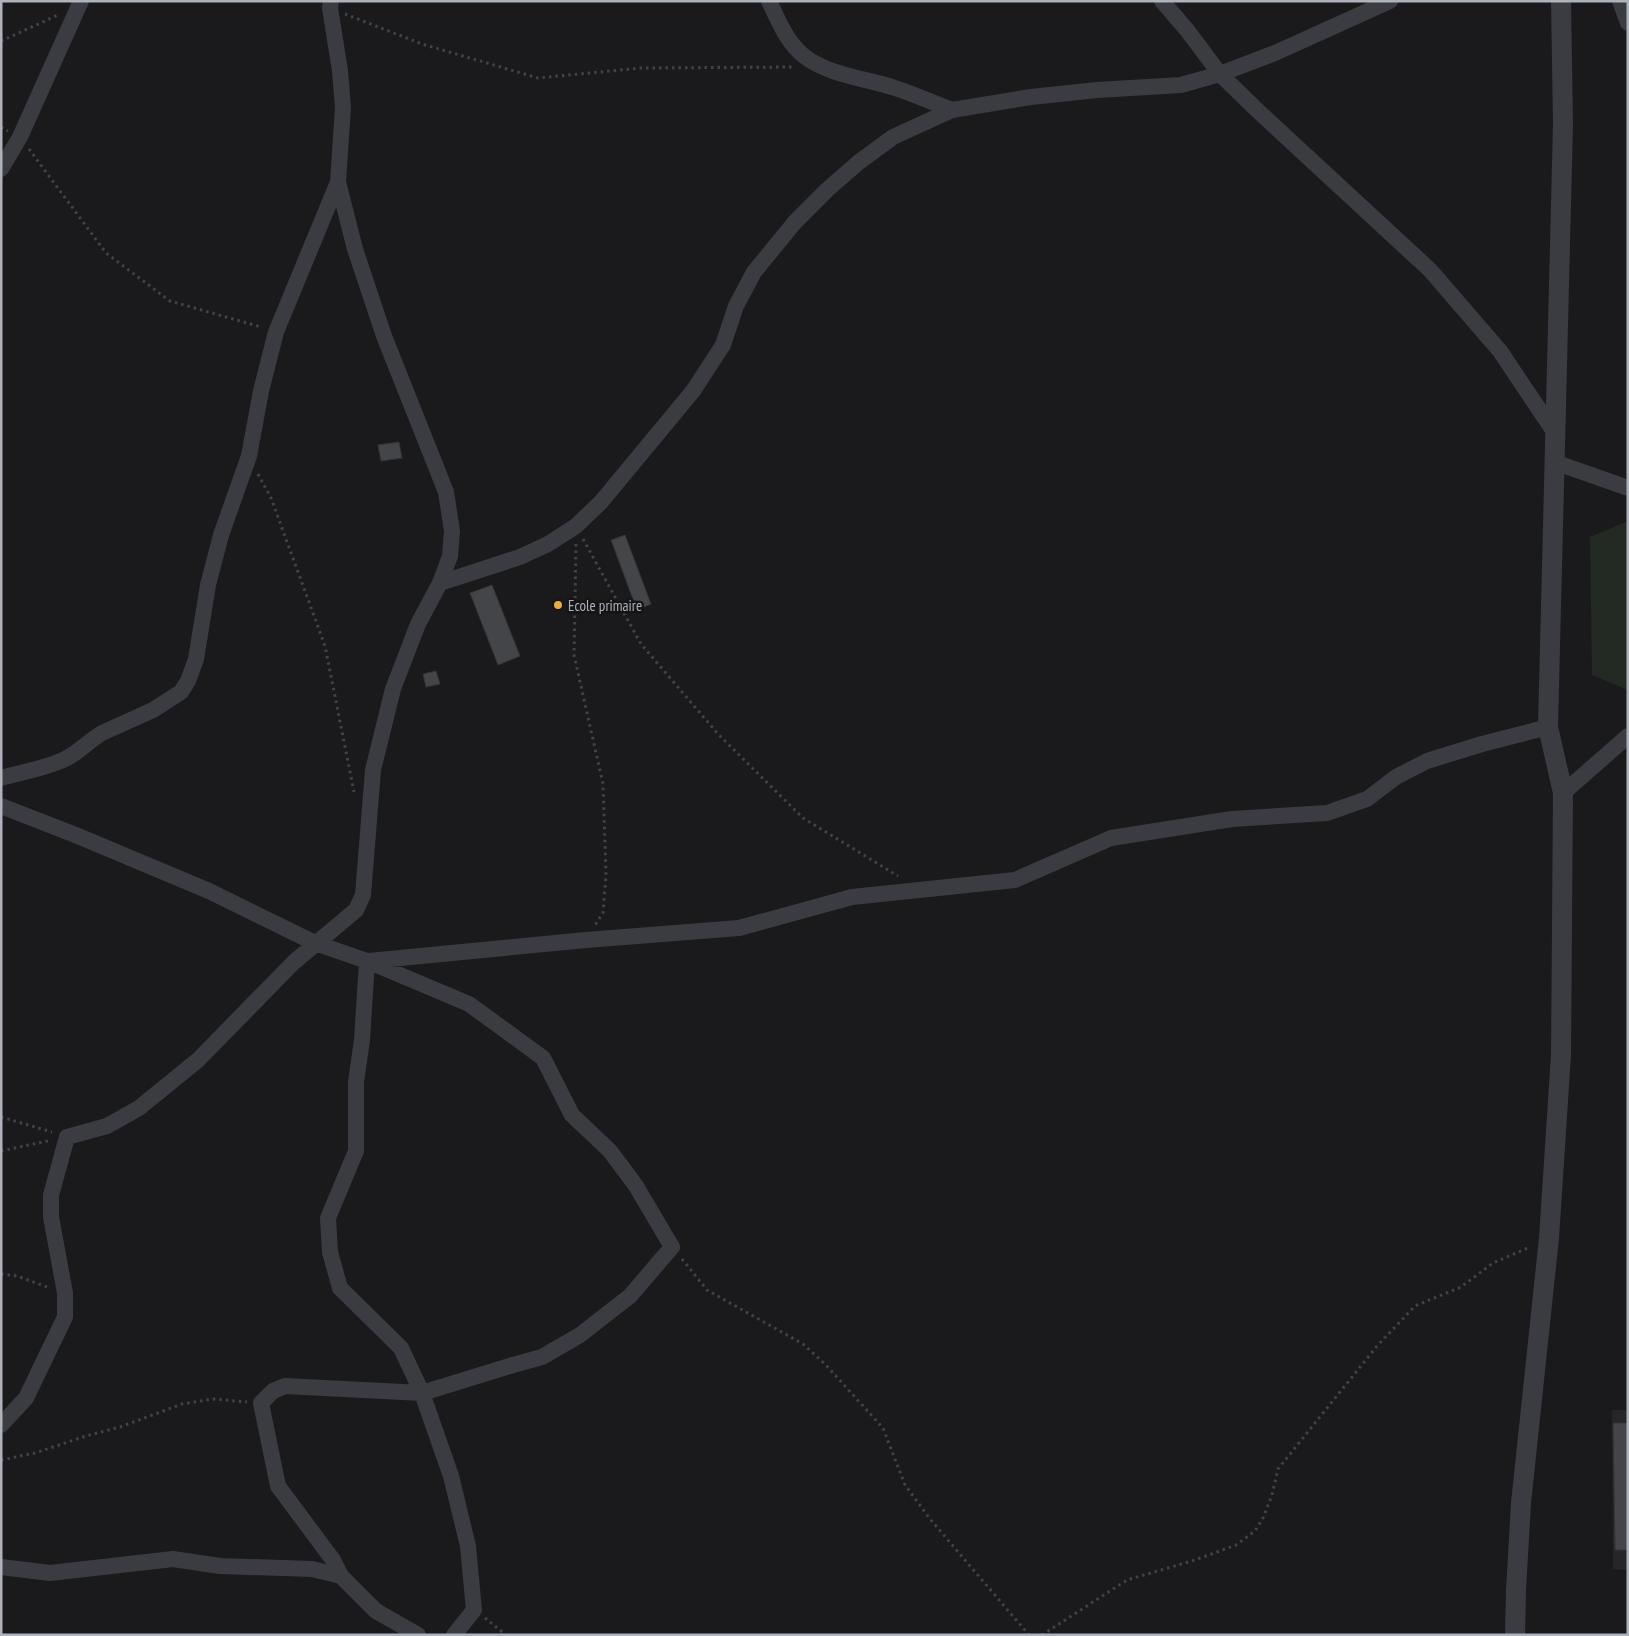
<svg xmlns="http://www.w3.org/2000/svg" width="1629" height="1636" viewBox="0 0 1629 1636" font-family="'PT Sans Narrow',sans-serif">
<style>
.built{fill:#262629}
.green{fill:#222a23}
.building{fill:#444549;stroke:#343438}
.lines{fill:none;stroke-linecap:round;stroke-linejoin:round}
.path{stroke:#414348;stroke-width:3;stroke-dasharray:2.5 4;stroke-linecap:butt}
.minor{stroke:#3b3c41;stroke-width:16}
.tertiary{stroke:#3b3c41;stroke-width:20}
.poi-dot{fill:#ecac42;stroke:#151517;stroke-width:2}
.labels{text-anchor:middle;dominant-baseline:central;stroke-width:5;stroke-linejoin:round;paint-order:stroke}
.poi-label{font-size:15px;fill:#adb2bb;stroke:#151517;text-anchor:start}
</style>
<rect width="100%" height="100%" fill="#1a1a1c"/>
<path class="built" d="M1612,1410h16v160l-15,-1z"/>
<path class="green" d="M1628,521v169l-36,-15 -2,-138z"/>
<path class="building" d="M399,442l3,16 -21,3 -3,-16z
M625,535l26,69 -14,6 -26,-70z
M492,585l28,71 -22,9 -28,-72z
M436,671l4,13 -14,3 -3,-13z
M1613,1423h15v127h-13z"/>
<g class="lines">
<path class="path" d="M345,14l77,30 116,34 104,-10 151,-1
M1,41l57,-26
M1,127l7,4
M29,149l77,104 64,48 91,26
M258,474l13,24 54,148 29,146
M583,539l58,105 77,90 85,84 95,58
M576,544l-2,111 29,129 3,91 -3,38 -8,12
M1,1117l51,15
M1,1151l51,-11
M682,1259l25,31 96,54 22,20 58,64 22,57 25,34 99,116
M1,1274l16,2 33,12
M1,1460l34,-7 51,-17 34,-9 62,-23 31,-5 34,3
M485,1618l21,17
M1042,1635l85,-55 68,-20 41,-15 19,-14 8,-13 9,-23 6,-26 99,-123 38,-40 46,-19 32,-24 37,-16"/>
<path class="minor" d="M769,1c9,19 18,42 35,55 26,20 61,22 91,32 19,6 38,15 57,22
M1162,1l25,29 33,44 38,37 172,159 70,81 55,82
M1620,1l8,22
M1,169l19,-32 61,-136
M1554,462l74,26
M440,583l80,-26 28,-13 28,-18 25,-24 92,-111 30,-46 13,-39 18,-34 41,-50 33,-33 31,-27 34,-25 59,-27 79,-13 66,-7 84,-5 39,-11 55,-21 115,-52
M1,778c21,-6 42,-9 62,-18 16,-7 24,-18 39,-27l51,-23 28,-18 7,-11 8,-22 12,-74 13,-50 28,-79 12,-65 15,-59 62,-150 5,-75 -3,-36 -10,-63 1,-7
M1563,793l65,-57
M1,806l77,30 131,55 106,52 52,18 102,43 74,54 29,57 38,36 26,35 36,61 -42,49 -50,39 -38,22 -29,8 -91,28 29,83 17,70 6,64 -20,25
M369,961l217,-21 153,-12 113,-31 163,-17 96,-42 121,-19 95,-6 40,-14 29,-22 31,-16 55,-17 66,-17
M1,1425l25,-27 39,-81v-24l-14,-76v-22l16,-58 40,-11 32,-18 59,-48 96,-98 62,-52 7,-15 10,-125 20,-81 25,-65 22,-41 10,-27 2,-25 -6,-39 -62,-156 -29,-87 -17,-67
M1,1567l49,6 123,-14 47,7 92,3 29,7 35,35 42,24
M341,1576l-8,-16 -55,-74 -17,-83 12,-12 12,-5 137,7 -21,-45 -61,-60 -10,-36 -2,-34 28,-67v-69l6,-42 5,-79"/>
<path class="tertiary" d="M1515,1635l1,-45 5,-87 28,-265 12,-183 2,-262 -15,-66 15,-603 -2,-123"/>
</g>
<circle class="poi-dot" cx="558" cy="605" r="5"/>
<g class="labels">
<g class="poi-label">
<text x="568" y="605">Ecole primaire</text>
</g>
</g>
<rect width="1629" height="1636" fill="none" stroke="#adb2bb" stroke-width="5"/>
</svg>
